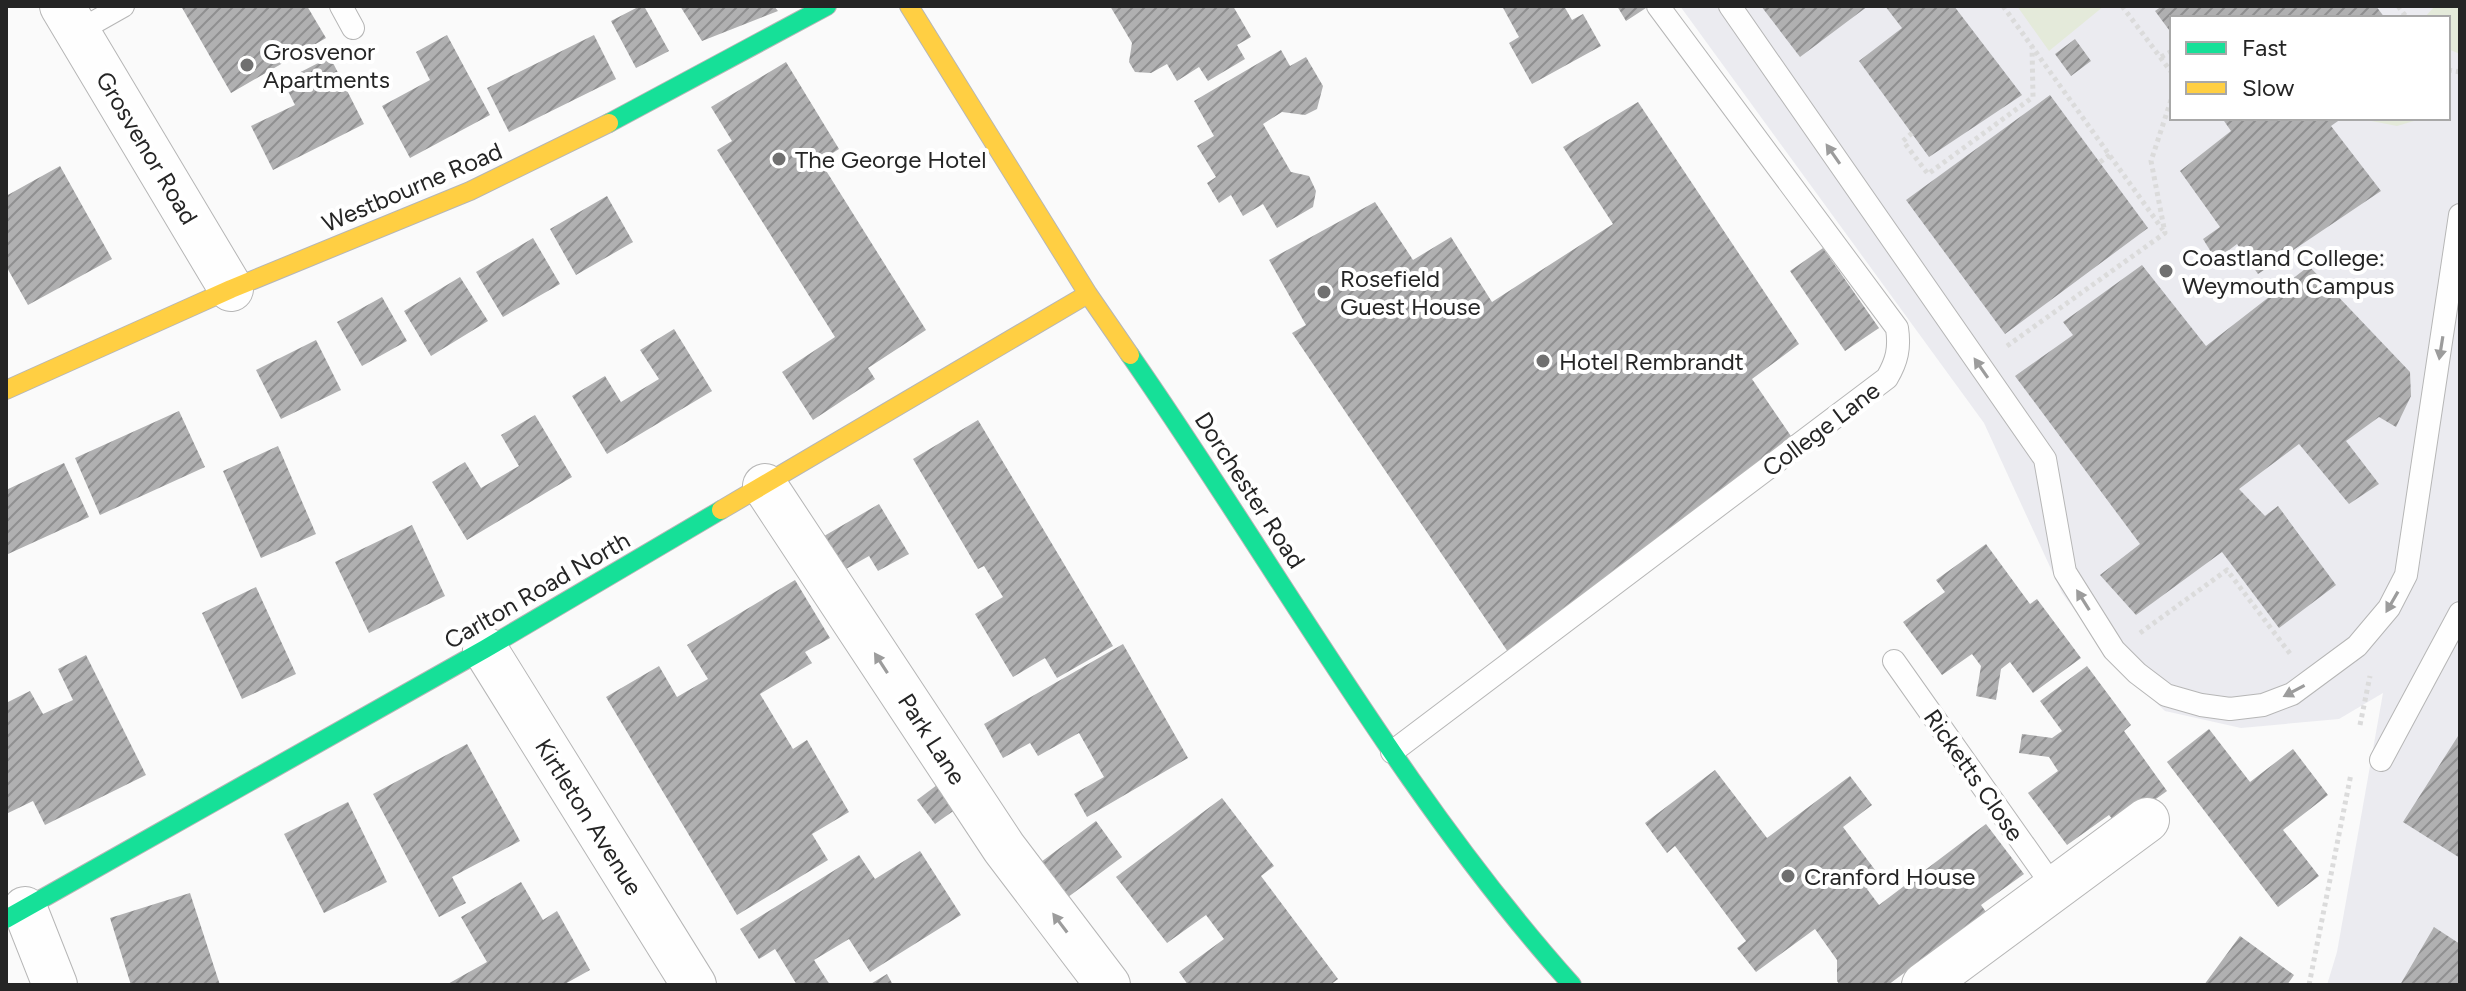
<svg xmlns="http://www.w3.org/2000/svg" width="2466" height="991" viewBox="0 0 2466 991" font-family="Figtree,sans-serif">
<style>
.built{fill:#ebebf0;fill-rule:evenodd}
.grass{fill:#e4eada}
.building{fill:url(#building-hatch)}
.lines{fill:none;stroke-linecap:round;stroke-linejoin:round}
.lane-casing{stroke:#b6b6b6;stroke-width:24}
.street-casing{stroke:#b6b6b6;stroke-width:46}
.fast-casing{stroke:#b6b6b6;stroke-width:20}
.slow-casing{stroke:#b6b6b6;stroke-width:20}
.path{stroke:#dbdbdb;stroke-width:5;stroke-dasharray:4 4;stroke-linecap:butt}
.lane{stroke:#fefefe;stroke-width:22}
.street{stroke:#fefefe;stroke-width:44}
.fast{stroke:#16e098;stroke-width:18}
.slow{stroke:#ffcf43;stroke-width:18}
.oneway{fill:#9c9c9c}
.poi-dot{fill:#707070;stroke:#fff;stroke-width:3}
.labels{text-anchor:middle;dominant-baseline:central;stroke-width:8;stroke-linejoin:round;paint-order:stroke}
.poi-label{font-size:24px;fill:#252525;stroke:#fff;text-anchor:start}
.street-label{font-size:24px;fill:#252525;stroke:#fff}
</style>
<defs>
<pattern id="building-hatch" width="6" height="6" patternUnits="userSpaceOnUse" patternTransform="scale(2)"><rect width="6" height="6" fill="#b0b0b1"/><path d="M-1 1l2-2M0 6l6-6M5 7l2-2" fill="none" stroke="#8f8f90"/></pattern>
</defs>
<rect width="100%" height="100%" fill="#fafafa"/>
<path class="built" d="M1680,6h780v979h-133l10,-33 46,-259 -44,26 -98,9 -76,-17 -51,-48 -52,-70 -78,-170zM2172,18h276v100h-276z"/>
<path class="grass" d="M2017,6h87l-55,45z
M2435,6h25v48l-12,-5v-31h-24z
M2356,118h68l-27,8z"/>
<path class="building" d="M181,6h126l19,32 -95,55z
M640,6h4l25,45 -33,17 -25,-47z
M680,6h94l4,5 -76,30z
M1110,6h123l18,31 -14,8 8,14 -37,22 -9,-14 -22,14 -10,-17 -16,9 -16,-1 -6,-10 3,-19z
M1502,6h62l8,14 11,-6 18,32 -69,38 -23,-41 10,-6z
M1617,6h28l1,2 -20,13z
M1761,6h107l-68,51z
M1885,6h69l68,89 -93,62 -70,-96 43,-33z
M2162,6h214l9,12h-213v16l-17,-23z
M447,35l43,80 -80,43 -28,-52 48,-26 -14,-28z
M594,35l22,44 -107,53 -22,-44z
M2075,39l16,22 -20,15 -16,-22z
M1281,50l9,16 16,-9 17,29 -6,23 -12,6 -23,-3 -19,12 28,48 18,4 7,15 -3,16 -36,21 -14,-24 -20,12 -12,-21 -12,8 -12,-20 9,-6 -19,-31 17,-10 -20,-35z
M330,57l34,67 -91,46 -22,-44 44,-21 -12,-24z
M786,62l53,87 -19,12 106,169 -58,38 7,11 -62,41 -31,-48 53,-35 -118,-187 15,-9 -21,-34z
M2050,95l98,133 -143,106 -99,-134z
M1638,102l161,242 -47,35 43,63 -287,210 -216,-319 14,-8 -37,-65 106,-58 38,58 38,-23 41,65 121,-78 -50,-77z
M2222,118h120l-11,8 50,65 -123,83 -21,-30 -21,16 -13,-21 17,-12 -40,-56 51,-40z
M60,166l52,93 -84,46 -22,-39v-70z
M607,196l26,46 -57,33 -26,-46z
M533,238l27,46 -57,33 -27,-45z
M1823,248l56,80 -34,23 -55,-80z
M2142,265l64,81 103,-80 101,106 1,24 -15,31 -17,-10 -33,24 33,43 -30,20 -50,-60 -60,45 26,27 13,-10 58,79 -57,43 -57,-76 -86,63 -36,-40 40,-31 -125,-168 58,-41 -10,-13z
M460,277l28,44 -57,35 -27,-45z
M382,297l25,44 -45,25 -25,-44z
M674,329l38,62 -105,63 -35,-58 33,-20 16,26 38,-23 -19,-29z
M316,340l25,50 -60,29 -25,-49z
M179,411l26,56 -105,48 -25,-57z
M535,415l37,62 -105,63 -35,-58 33,-20 16,26 38,-22 -18,-31z
M978,420l135,226 -56,32 -12,-20 -32,19 -38,-63 28,-17 -19,-31 -6,3 -65,-110z
M278,446l38,88 -55,24 -38,-87z
M64,463l25,54 -81,37 -2,-64z
M879,504l30,50 -31,17 -9,-15 -30,17 -20,-34z
M412,525l33,71 -76,37 -34,-71z
M1986,544l44,60 7,-5 44,59 -48,35 -23,-31 -9,7 -5,31 -20,-4 5,-30 -9,-12 -30,21 -39,-53 42,-30 -9,-12z
M795,580l35,58 -25,14 7,11 -52,31 33,55 14,-9 42,72 -37,22 16,26 -91,55 -131,-218 53,-31 18,31 31,-18 -21,-34z
M256,587l40,87 -54,25 -40,-86z
M1123,644l65,114 -101,59 -13,-23 30,-17 -25,-44 -41,23 -8,-13 -27,15 -19,-34z
M86,655l60,120 -101,50 -12,-24 -27,13v-111l24,-12 13,23 30,-14 -15,-31z
M2087,666l44,59 -7,6 43,60 -49,35 -9,-11 -42,30 -39,-52 30,-22 -9,-14 -30,-4 3,-19 30,4 10,-7 -22,-30z
M2209,729l41,53 43,-33 35,46 -45,35 36,46 -41,31 -111,-145z
M2460,733v125l-57,-36z
M467,744l53,97 -68,36 14,26 -27,14 -66,-123z
M1715,770l52,68 83,-62 22,29 -29,22 38,51 -14,11 12,16 107,-81 38,50 -43,31 5,7 -98,73h-48l-3,-4v-21l-22,-31 -59,43 -19,-24 9,-7 -71,-95 -8,7 -22,-30z
M941,782l18,25 -24,17 -18,-24z
M1222,798l52,68 -13,10 77,103 -8,6h-142l-9,-13 45,-33 -18,-24 -39,28 -51,-66z
M348,802l39,80 -63,31 -40,-79z
M1096,821l26,36 -62,46 -27,-35z
M920,851l41,64 -91,57 -21,-33 -35,21 16,25h-33l-22,-36 -16,10 -19,-30 119,-74 16,24z
M521,882l22,38 14,-9 33,59 -27,15h-117l41,-23 -26,-45z
M190,893l30,92h-89l-21,-67z
M2434,927l26,17v41h-60z
M2240,936l54,39 -7,10h-83z
M887,974l6,11h-24z"/>
<g class="lines">
<g class="lane-casing">
<path id="lane" d="M341,6l12,22
M1730,6l315,453 20,113 49,78 23,23 29,22 35,10 29,4 33,-4 29,-11 65,-48 32,-38 17,-33 54,-360
M77,32l46,-26
M1894,661l161,228
M1392,752l495,-374c10,-17 13,-30 10,-50l-239,-322
M2381,760l79,-147"/>
</g>
<g class="street-casing">
<path id="street" d="M62,6l169,283
M765,486l239,362 104,137
M485,649l209,336
M25,909l30,76
M1924,985l223,-165"/>
</g>
<g class="fast-casing">
<path id="fast" d="M609,123l218,-117
M1130,355c146,210 271,439 442,630
M6,919l479,-270 236,-139"/>
</g>
<g class="slow-casing">
<path id="slow" d="M909,6l179,288 42,61
M6,390l225,-101 239,-98 139,-68
M721,510l367,-216"/>
</g>
<path class="path" d="M2003,6l160,224
M2122,6l50,67
M2398,6l9,12
M2161,57l11,-6
M2448,70l12,2
M1912,133l-9,8 25,33 105,-77 -1,-50
M2100,162l11,-8
M2007,346l158,-113 -14,-72 21,-64
M2140,633l87,-63 64,85
M2360,725l10,-49
M2309,985l42,-211"/>
<use href="#lane" class="lane"/>
<use href="#street" class="street"/>
<use href="#fast" class="fast"/>
<use href="#slow" class="slow"/>
</g>
<defs><path id="oneway-solid" d="M-6-.8H1V-3.2L6.5 0L1 3.2V.8H-6Z" transform="scale(2)"/></defs>
<g class="oneway">
<use href="#oneway-solid" transform="translate(1833 154) rotate(-125)"/>
<use href="#oneway-solid" transform="translate(2441 348) rotate(99)"/>
<use href="#oneway-solid" transform="translate(1981 368) rotate(-125)"/>
<use href="#oneway-solid" transform="translate(2083 600) rotate(-122)"/>
<use href="#oneway-solid" transform="translate(2392 602) rotate(120)"/>
<use href="#oneway-solid" transform="translate(881 663) rotate(-123)"/>
<use href="#oneway-solid" transform="translate(2294 691) rotate(152)"/>
<use href="#oneway-solid" transform="translate(1060 923) rotate(-127)"/>
</g>
<g class="poi-dot">
<circle cx="247" cy="65" r="8"/>
<circle cx="779" cy="159" r="8"/>
<circle cx="2166" cy="271" r="8"/>
<circle cx="1324" cy="292" r="8"/>
<circle cx="1543" cy="361" r="8"/>
<circle cx="1788" cy="876" r="8"/>
</g>
<g class="labels">
<g class="poi-label">
<text x="263" y="51">Grosvenor<tspan x="263" dy="28">Apartments</tspan></text>
<text x="795" y="159">The George Hotel</text>
<text x="2182" y="257">Coastland College:<tspan x="2182" dy="28">Weymouth Campus</tspan></text>
<text x="1340" y="278">Rosefield<tspan x="1340" dy="28">Guest House</tspan></text>
<text x="1559" y="361">Hotel Rembrandt</text>
<text x="1804" y="876">Cranford House</text>
</g>
<g class="street-label">
<text transform="translate(147 148) rotate(59)">Grosvenor Road</text>
<text transform="translate(412 187) rotate(-23)">Westbourne Road</text>
<text transform="translate(1821 429) rotate(-37)">College Lane</text>
<text transform="translate(1250 490) rotate(57)">Dorchester Road</text>
<text transform="translate(537 590) rotate(-30)">Carlton Road North</text>
<text transform="translate(932 739) rotate(57)">Park Lane</text>
<text transform="translate(1974 775) rotate(55)">Ricketts Close</text>
<text transform="translate(589 817) rotate(58)">Kirtleton Avenue</text>
</g>
</g>
<rect width="2466" height="991" fill="none" stroke="#252525" stroke-width="16"/>
<rect x="2170" y="16" width="280" height="104" fill="#ffffff" stroke="#a8a8a8" stroke-width="2"/>
<rect x="2186" y="42" width="40" height="12" fill="#16e098" stroke="#a8a8a8" stroke-width="2"/>
<text x="2242" y="56" font-size="24" fill="#252525">Fast</text>
<rect x="2186" y="82" width="40" height="12" fill="#ffcf43" stroke="#a8a8a8" stroke-width="2"/>
<text x="2242" y="96" font-size="24" fill="#252525">Slow</text>
</svg>
